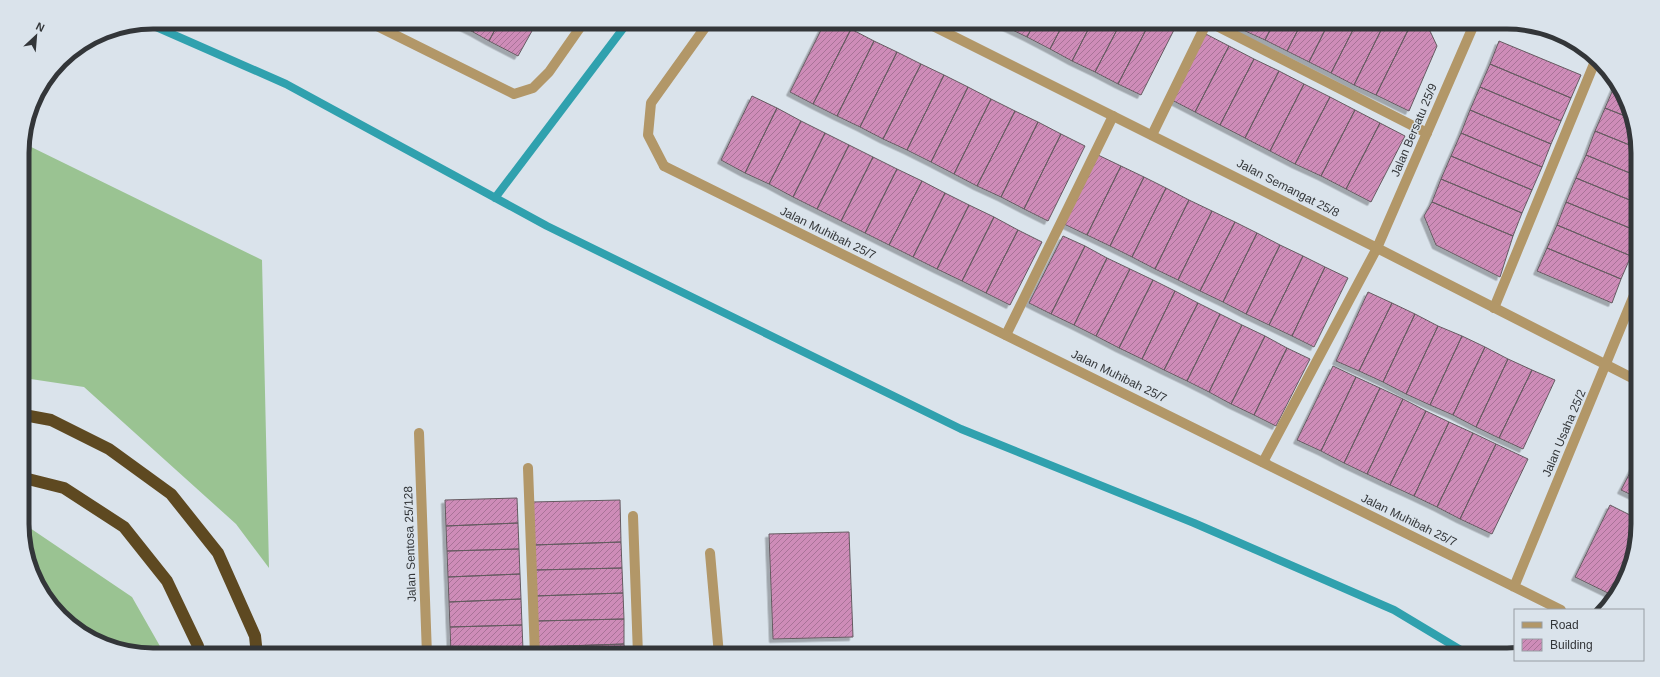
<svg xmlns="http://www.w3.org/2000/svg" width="1660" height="677" viewBox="0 0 1660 677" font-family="Arial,sans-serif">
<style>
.grass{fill:#9ac392}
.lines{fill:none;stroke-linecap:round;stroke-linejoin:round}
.stream{stroke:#30a1ae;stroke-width:8}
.building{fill:url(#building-hatch);stroke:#655b61;filter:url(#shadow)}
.service{stroke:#b29768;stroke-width:10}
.minor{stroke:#b29768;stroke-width:10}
.tertiary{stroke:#b29768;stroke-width:10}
.motorway{stroke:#5e4921;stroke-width:12}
.labels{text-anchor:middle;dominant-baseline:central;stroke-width:3;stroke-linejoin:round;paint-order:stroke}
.street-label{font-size:12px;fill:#333639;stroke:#dae3eb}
.rim{fill:none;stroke:#333639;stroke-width:5}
</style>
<defs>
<pattern id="building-hatch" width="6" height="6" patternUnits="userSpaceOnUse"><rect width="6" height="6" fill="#ce8cb8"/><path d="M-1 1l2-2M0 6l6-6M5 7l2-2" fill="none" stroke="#a87397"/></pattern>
<filter id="shadow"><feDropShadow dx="-3.5" dy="3.5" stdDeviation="0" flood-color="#0004"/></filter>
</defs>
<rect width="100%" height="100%" fill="#dae3eb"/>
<path class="grass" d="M23,143l239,117 7,308 -33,-44 -152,-137 -60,-9z
M24,524l108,73 33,58h-12l-42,-7 -57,-38 -30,-61z"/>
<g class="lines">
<path class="stream" d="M147,23l139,61 261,142 414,203 233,94 200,87 75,45
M495,198l133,-176"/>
</g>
<path class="building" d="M458,22h20l-5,10 -16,-8z
M478,22h21l-10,19 -16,-9z
M499,22h38l-19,34 -29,-15z
M825,22h12l14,7 -38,75 -23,-12z
M997,22h9l-2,4z
M1006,22h29l-8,15 -23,-11z
M1035,22h29l-14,27 -23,-12z
M1064,22h28l-20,39 -22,-12z
M1092,22h29l-26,50 -23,-11z
M1121,22h29l-32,62 -23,-12z
M1150,22h28l-37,73 -23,-11z
M1228,22h19l-4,8z
M1247,22h27l-9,18 -22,-10z
M1274,22h28l-15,29 -22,-11z
M1302,22h27l-20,40 -22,-11z
M1329,22h28l-26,51 -22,-11z
M1357,22h28l-31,63 -23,-12z
M1385,22h27l-36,73 -22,-10z
M1412,22l18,9 7,15 -28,65 -33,-16z
M1536,27l13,2 34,18z
M851,29l23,12 -37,75 -24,-12z
M1204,33l25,13 -34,66 -25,-13z
M874,41l23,11 -37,75 -23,-11z
M1499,41l82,34 -10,23 -81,-34z
M1229,46l25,13 -34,66 -25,-13z
M897,52l24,12 -38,75 -23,-12z
M1254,59l25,12 -34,67 -25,-13z
M921,64l23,11 -37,75 -24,-11z
M1490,64l81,34 -10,23 -81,-34z
M1279,71l25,13 -34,67 -25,-13z
M944,75l24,12 -37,75 -24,-12z
M1304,84l26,13 -35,67 -25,-13z
M1615,85h1l14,33 -25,-10z
M968,87l23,12 -37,75 -23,-12z
M1480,87l81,34 -10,23 -81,-34z
M752,96l25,12 -32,65 -24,-13z
M1330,97l25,13 -34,66 -26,-12z
M991,99l24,12 -38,75 -23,-12z
M777,108l24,13 -32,63 -24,-11z
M1605,108l25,10 7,18v12l-42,-17z
M1355,110l25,13 -34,66 -25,-13z
M1470,110l81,34 -9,23 -81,-34z
M1015,111l23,11 -37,75 -24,-11z
M801,121l24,12 -32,64 -24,-13z
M1038,122l23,12 -37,75 -23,-12z
M1380,123l25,13 -34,66 -25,-13z
M1595,131l42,17v28l-51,-21z
M825,133l24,12 -32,64 -24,-12z
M1461,133l81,34 -10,23 -81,-34z
M1061,134l24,12 -37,75 -24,-12z
M849,145l24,12 -32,64 -24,-12z
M1098,155l23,11 -34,69 -23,-11z
M1586,155l51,21v27l-61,-25z
M1451,156l81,34 -10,23 -81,-34z
M873,157l24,12 -32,64 -24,-12z
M1121,166l23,11 -34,69 -23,-11z
M897,169l25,12 -33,64 -24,-12z
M1144,177l22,11 -34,69 -22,-11z
M1576,178l61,25v28l-71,-29z
M1441,179l81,34 -9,23 -81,-34z
M922,181l23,12 -32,64 -24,-12z
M1166,188l23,12 -34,69 -23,-12z
M945,193l24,12 -32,64 -24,-12z
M1189,200l23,11 -34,69 -23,-11z
M1432,202l81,34 -13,41 -64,-32 -12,-29z
M1566,202l71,29v10l-6,15 -74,-31z
M969,205l25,12 -32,64 -25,-12z
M1212,211l23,11 -35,69 -22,-11z
M994,217l24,13 -32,63 -24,-12z
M1235,222l22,11 -34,69 -23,-11z
M1557,225l74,31 -10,23 -74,-31z
M1018,230l24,12 -32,63 -24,-12z
M1257,233l23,12 -34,69 -23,-12z
M1063,236l22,10 -34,68 -22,-11z
M1280,245l23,11 -34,69 -23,-11z
M1085,246l22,12 -33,67 -23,-11z
M1547,248l74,31 -9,24 -75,-32z
M1303,256l22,11 -33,69 -23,-11z
M1107,258l23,11 -34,67 -22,-11z
M1325,267l23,11 -34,69 -22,-11z
M1130,269l23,11 -34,68 -23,-12z
M1153,280l22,11 -33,68 -23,-11z
M1175,291l23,12 -34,67 -22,-11z
M1368,292l24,11 -33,68 -23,-10z
M1198,303l22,11 -33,67 -23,-11z
M1392,303l23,11 -32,68 -24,-11z
M1220,314l22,11 -33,67 -22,-11z
M1415,314l23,12 -32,68 -23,-12z
M1242,325l23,11 -34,68 -22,-12z
M1438,326l24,10 -32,69 -24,-11z
M1265,336l22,12 -33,67 -23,-11z
M1462,336l23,11 -32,68 -23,-10z
M1485,347l23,12 -32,68 -23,-12z
M1287,348l23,11 -34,67 -22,-11z
M1508,359l24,11 -33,68 -23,-11z
M1333,366l23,11 -35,74 -24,-11z
M1532,370l23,10 -32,69 -24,-11z
M1356,377l24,11 -36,75 -23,-12z
M1380,388l23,11 -36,75 -23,-11z
M1403,399l23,12 -36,74 -23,-11z
M1426,411l23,11 -35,74 -24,-11z
M1449,422l24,11 -36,74 -23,-11z
M1473,433l23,11 -36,75 -23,-12z
M1496,444l32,15 -36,75 -32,-15z
M1638,457v41l-17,-8z
M517,498l1,25 -72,3 -1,-26z
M620,500l1,42 -87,3 -2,-43z
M1610,505l28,14 -4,32 -22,44 -37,-18z
M518,523l1,26 -72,2 -1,-25z
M849,532l4,105 -80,2 -4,-105z
M621,542l1,26 -87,2 -1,-25z
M519,549l1,25 -72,3 -1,-26z
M1634,551l-3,15 -16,30 -3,-1z
M622,568l1,25 -88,3v-26z
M520,574l1,25 -72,3 -1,-25z
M623,593l1,26 -88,2 -1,-25z
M521,599l1,26 -72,2 -1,-25z
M624,619v25l-87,3 -1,-26z
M522,625l1,25 -72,3 -1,-26z
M624,644l1,11h-88v-8z
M523,650v5h-72v-2z"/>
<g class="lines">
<path class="service" d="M1209,22l218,111
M1152,135l55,-113
M1494,308l102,-249
M1006,335l107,-219
M1263,462l114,-214
M528,468l7,187
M710,553l9,102"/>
<path class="minor" d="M369,22l145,72 19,-6 16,-16 35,-50
M925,22l452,226 261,133
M664,166l897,444
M1377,248l98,-226
M419,433l8,222
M633,516l5,139
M1514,587l123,-299"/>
<path class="tertiary" d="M664,166l-16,-31 3,-32 58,-81"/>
<path class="motorway" d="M24,415l27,5 58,29 62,45 47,59 37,83 2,19
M24,478l40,10 60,39 43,54 31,65 1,9"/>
</g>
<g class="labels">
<g class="street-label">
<text transform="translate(1414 130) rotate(-67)">Jalan Bersatu 25/9</text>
<text transform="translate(1288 188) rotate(27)">Jalan Semangat 25/8</text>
<text transform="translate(828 233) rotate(26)">Jalan Muhibah 25/7</text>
<text transform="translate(1119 376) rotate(26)">Jalan Muhibah 25/7</text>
<text transform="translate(1564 433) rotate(-67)">Jalan Usaha 25/2</text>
<text transform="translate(1409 520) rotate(26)">Jalan Muhibah 25/7</text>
<text transform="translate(410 544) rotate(-92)">Jalan Sentosa 25/128</text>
</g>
</g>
<path d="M0 0H1660V677H0ZM153 29H1507A124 124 0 0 1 1631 153V524A124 124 0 0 1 1507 648H153A124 124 0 0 1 29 524V153A124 124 0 0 1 153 29Z" fill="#dae3eb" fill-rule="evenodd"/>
<path class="rim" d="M153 29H1507A124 124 0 0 1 1631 153V524A124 124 0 0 1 1507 648H153A124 124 0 0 1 29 524V153A124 124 0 0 1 153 29Z"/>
<rect x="1514" y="609" width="130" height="52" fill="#dae3eb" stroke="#979ea4"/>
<rect x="1522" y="622" width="20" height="6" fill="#b29768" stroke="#979ea4"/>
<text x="1550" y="629" font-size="12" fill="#333639">Road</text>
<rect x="1522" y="639" width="20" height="12" fill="url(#building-hatch)" stroke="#979ea4"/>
<text x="1550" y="649" font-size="12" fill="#333639">Building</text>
<g transform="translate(36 36) rotate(26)" stroke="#dae3eb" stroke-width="3" paint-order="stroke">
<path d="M0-3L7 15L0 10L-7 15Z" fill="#333639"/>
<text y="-6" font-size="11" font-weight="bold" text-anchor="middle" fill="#333639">N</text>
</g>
</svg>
